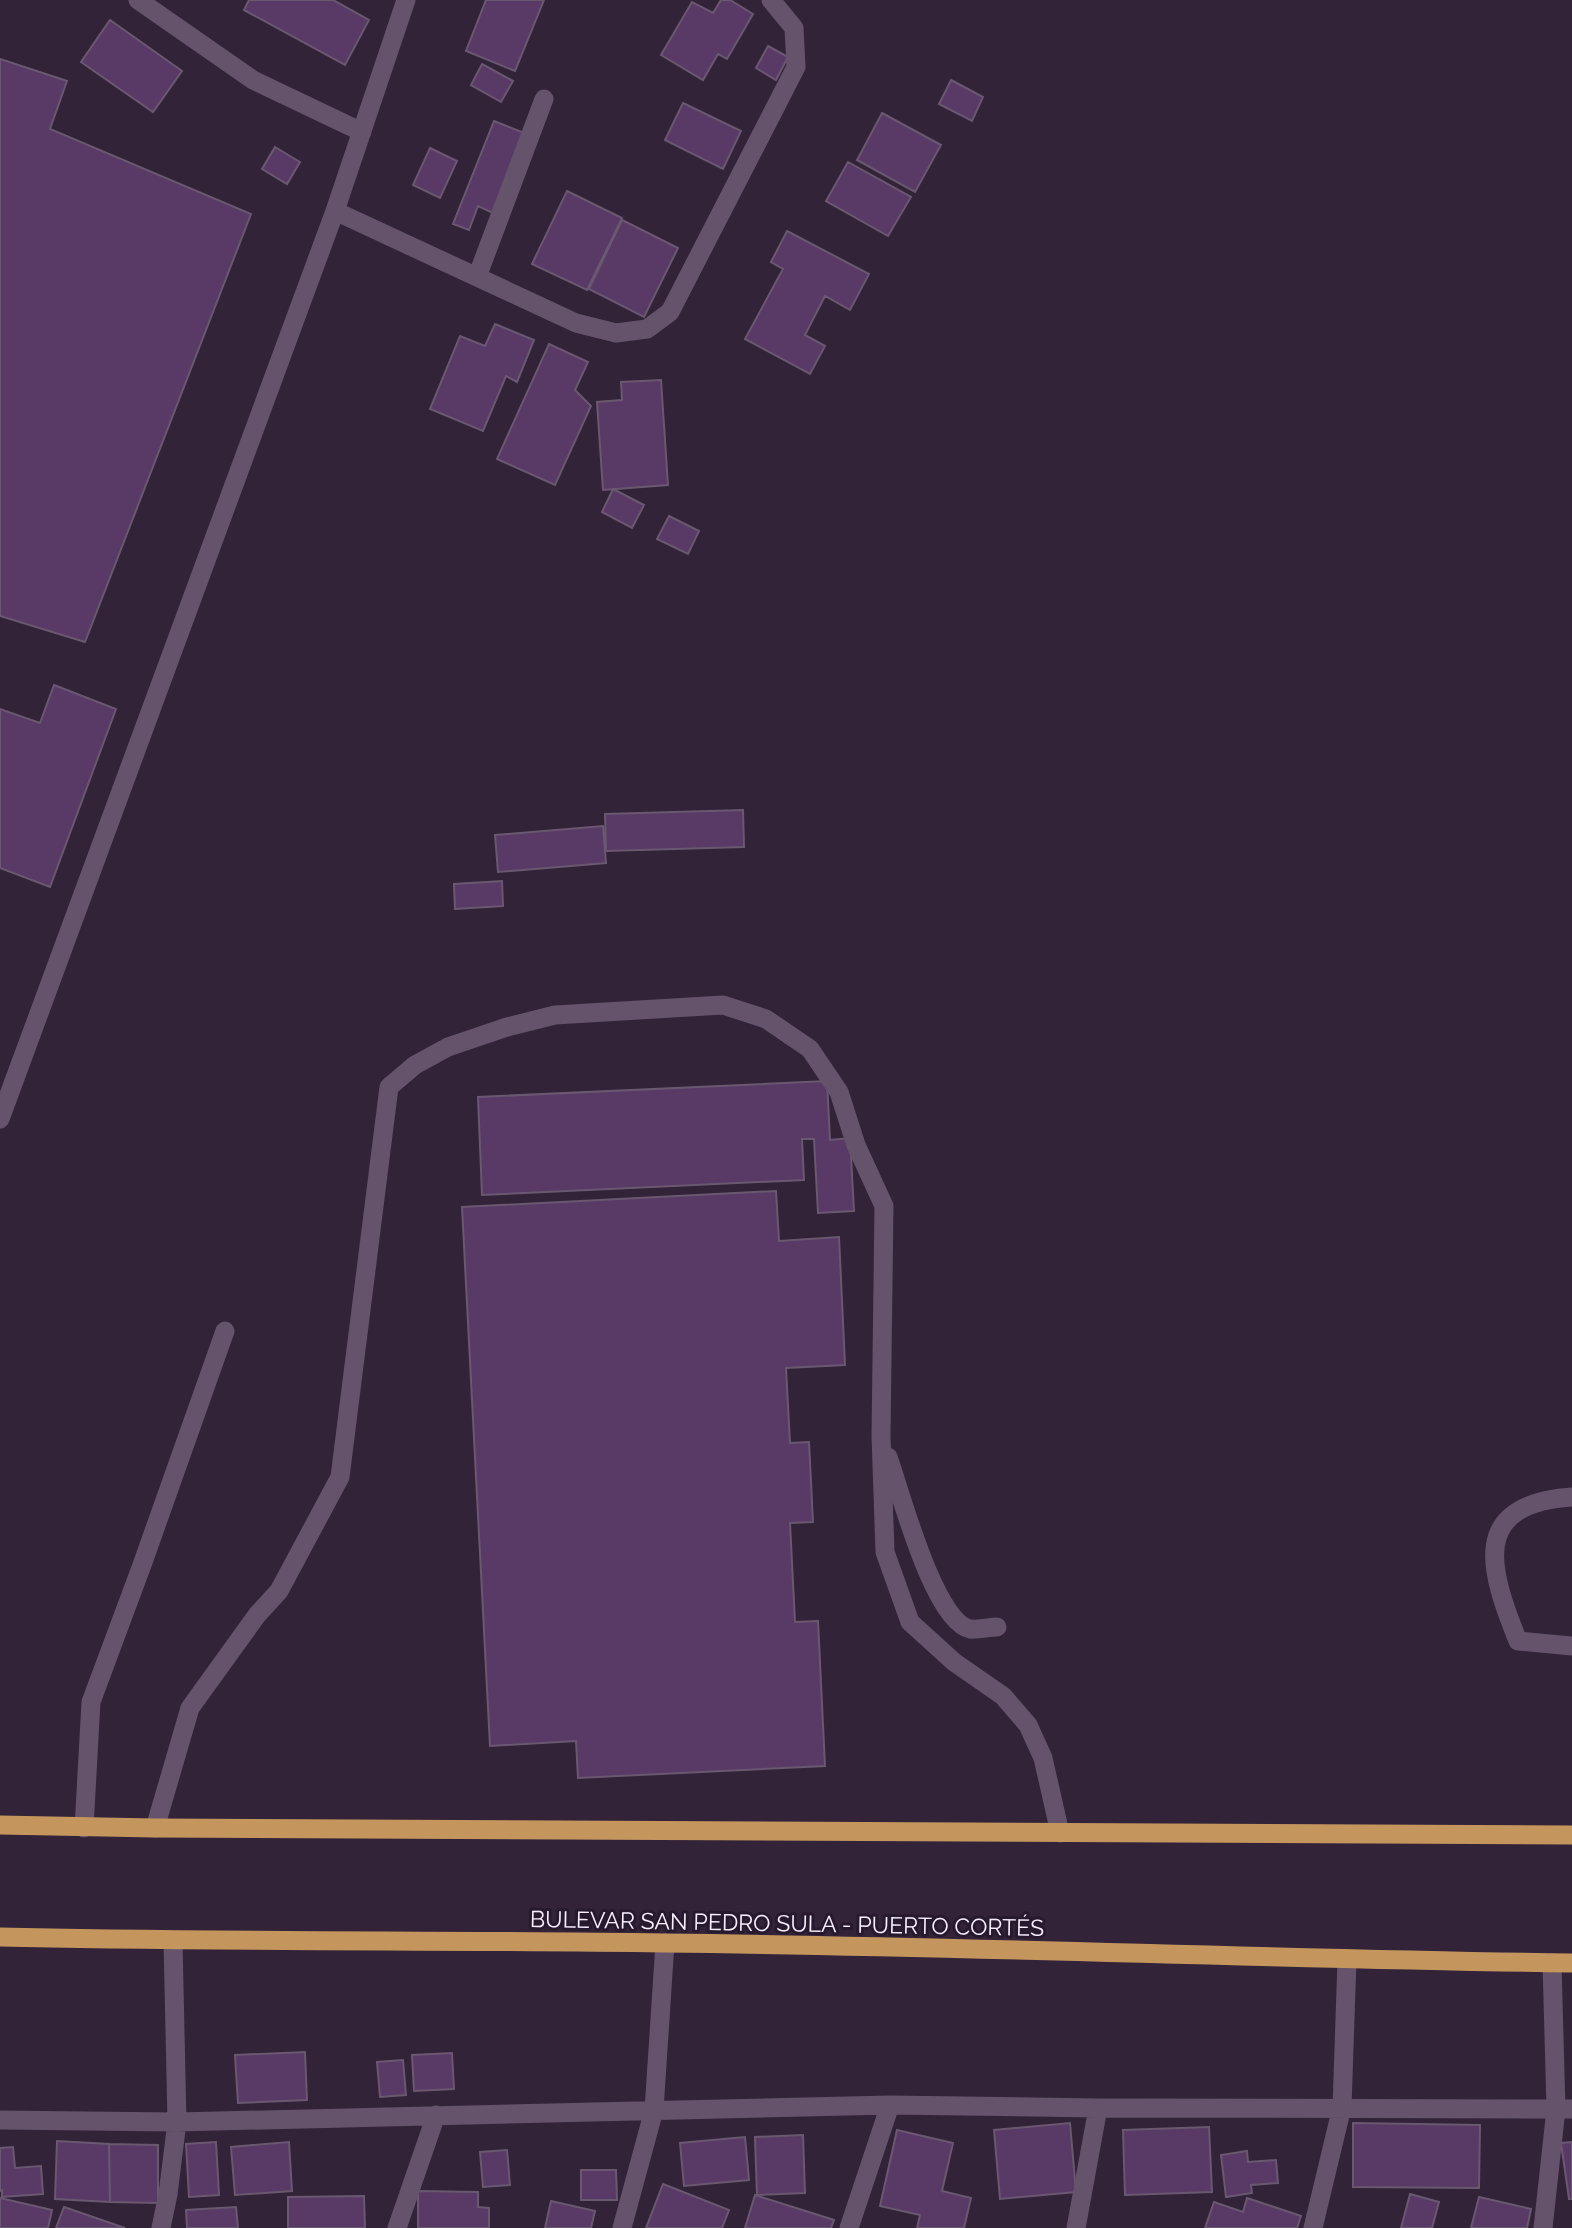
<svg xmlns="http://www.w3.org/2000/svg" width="1572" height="2228" viewBox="0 0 1572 2228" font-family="Raleway,sans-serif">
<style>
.building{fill:#593965;stroke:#695870;stroke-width:2}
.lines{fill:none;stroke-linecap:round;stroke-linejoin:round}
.service{stroke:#64536b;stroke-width:19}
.minor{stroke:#64536b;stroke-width:19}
.trunk{stroke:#c4965e;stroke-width:19}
.labels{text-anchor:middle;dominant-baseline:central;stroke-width:6;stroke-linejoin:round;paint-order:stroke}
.street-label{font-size:23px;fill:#f7eefc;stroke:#281a2e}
</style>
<rect width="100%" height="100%" fill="#322338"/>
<path class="building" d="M249,0h84l36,20 -24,45 -101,-55z
M486,0h58l-29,71 -49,-20z
M721,0h9l23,14 -26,45 -9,-5 -15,26 -42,-25 31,-53 21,11z
M110,20l72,51 -29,41 -72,-50z
M768,46l20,11 -12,23 -20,-12z
M0,59l67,22 -17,48 201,85 -166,428 -85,-26z
M482,64l31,17 -12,21 -30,-17z
M951,80l32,17 -11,24 -33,-17z
M683,103l58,28 -18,38 -58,-29z
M882,113l59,32 -26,47 -58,-32z
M494,121l33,13 -32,80 -17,-8 -9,24 -16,-6z
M275,147l25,15 -13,22 -25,-15z
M430,148l27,13 -17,37 -27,-13z
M848,162l63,35 -23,39 -62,-35z
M567,191l55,27 -35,72 -55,-26z
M622,220l56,28 -34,69 -55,-28z
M787,231l82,43 -19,36 -25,-14 -20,39 20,11 -15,28 -65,-35 38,-70 -12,-7z
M495,324l39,16 -17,42 -11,-6 -23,55 -53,-22 30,-73 25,10z
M549,344l39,18 -13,28 16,16 -36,79 -58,-26z
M661,380l7,105 -65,5 -6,-88 25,-2 -1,-18z
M613,489l31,16 -12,23 -30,-16z
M669,516l30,15 -11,23 -31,-15z
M54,685l62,24 -66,178 -50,-19v-159l40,14z
M743,810l1,37 -138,4 -1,-37z
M603,826l3,37 -108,9 -3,-37z
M502,881l1,25 -48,3 -1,-25z
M827,1081l3,59 20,-2 4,73 -36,2 -4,-74h-12l2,41 -322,15 -4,-98z
M776,1191l3,50 60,-4 6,128 -59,3 4,75 19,-1 4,80 -23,1 5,99 23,-1 7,145 -247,12 -2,-37 -86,5 -28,-539z
M305,2052l2,48 -69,3 -3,-48z
M452,2053l2,36 -40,2 -2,-36z
M403,2060l3,35 -26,2 -3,-35z
M1070,2123l6,69 -76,7 -6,-69z
M1353,2123l127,2 -1,63 -126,-1z
M1209,2127l3,65 -87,3 -2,-65z
M897,2130l56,13 -11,48 29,7 -7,30h-47l3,-13 -40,-9z
M803,2135l2,58 -48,2 -2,-58z
M745,2137l4,43 -65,6 -4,-43z
M57,2141l52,3 1,58 -55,-3z
M216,2142l3,53 -30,2 -3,-53z
M289,2142l3,49 -57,4 -4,-48z
M1572,2142v57h-3l-8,-56z
M109,2144l49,1v58l-48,-1z
M13,2147l2,21 26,-2 2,28 -41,3v-7l-2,1v-43z
M507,2150l3,35 -27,2 -3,-35z
M1247,2151l1,11 28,-2 2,23 -27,2 1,8 -26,4 -5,-42z
M581,2170h35l1,30h-36z
M663,2184l66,26 -7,18h-76z
M418,2191l60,1v15l11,1v20h-71z
M1410,2194l29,8 -7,26h-31z
M755,2195l79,25 -3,8h-86z
M364,2196l1,32h-77v-31z
M1479,2197l52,12 -4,19h-56z
M0,2198l52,12 -4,18h-48z
M1247,2198l54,18 -4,12h-92l9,-26 29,10z
M551,2201l44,10 -4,17h-46z
M64,2207l61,21h-69z
M236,2207l2,21h-51l-1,-18z"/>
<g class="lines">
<path class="service" d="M888,1457c12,33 46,165 82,172 7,1 19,-2 27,-2
M1572,1497c-103,7 -83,72 -54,144l54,5
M84,1828l7,-126 51,-137 83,-234
M155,1828l35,-120 67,-93 22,-24 61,-114 49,-390 26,-22 33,-18 59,-20 48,-12 168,-10 43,14 44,30 29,43 17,53 28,61 -3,230 4,116 25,70 44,40 49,34 25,29 15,33 17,75"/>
<path class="minor" d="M138,0l115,80 109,52
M335,211l241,112 40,10 31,-4 23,-17 126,-245 -2,-39 -23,-28
M477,277l67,-178
M0,1119l335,-908 71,-211
M0,2120l177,2 713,-17 208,3 474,1
M161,2228l7,-34 9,-72 -4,-181
M397,2228l39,-113
M622,2228l32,-118 11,-167
M849,2228l41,-123
M1076,2228l22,-120
M1313,2228l29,-121 5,-147
M1543,2228l13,-119 -4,-146"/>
<path class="trunk" d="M0,1825l155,3 1417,7
M0,1937c221,5 442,3 664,6 302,3 605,16 908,20"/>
</g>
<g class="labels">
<g class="street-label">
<text transform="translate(787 1923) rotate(1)">BULEVAR SAN PEDRO SULA - PUERTO CORTÉS</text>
</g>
</g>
</svg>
